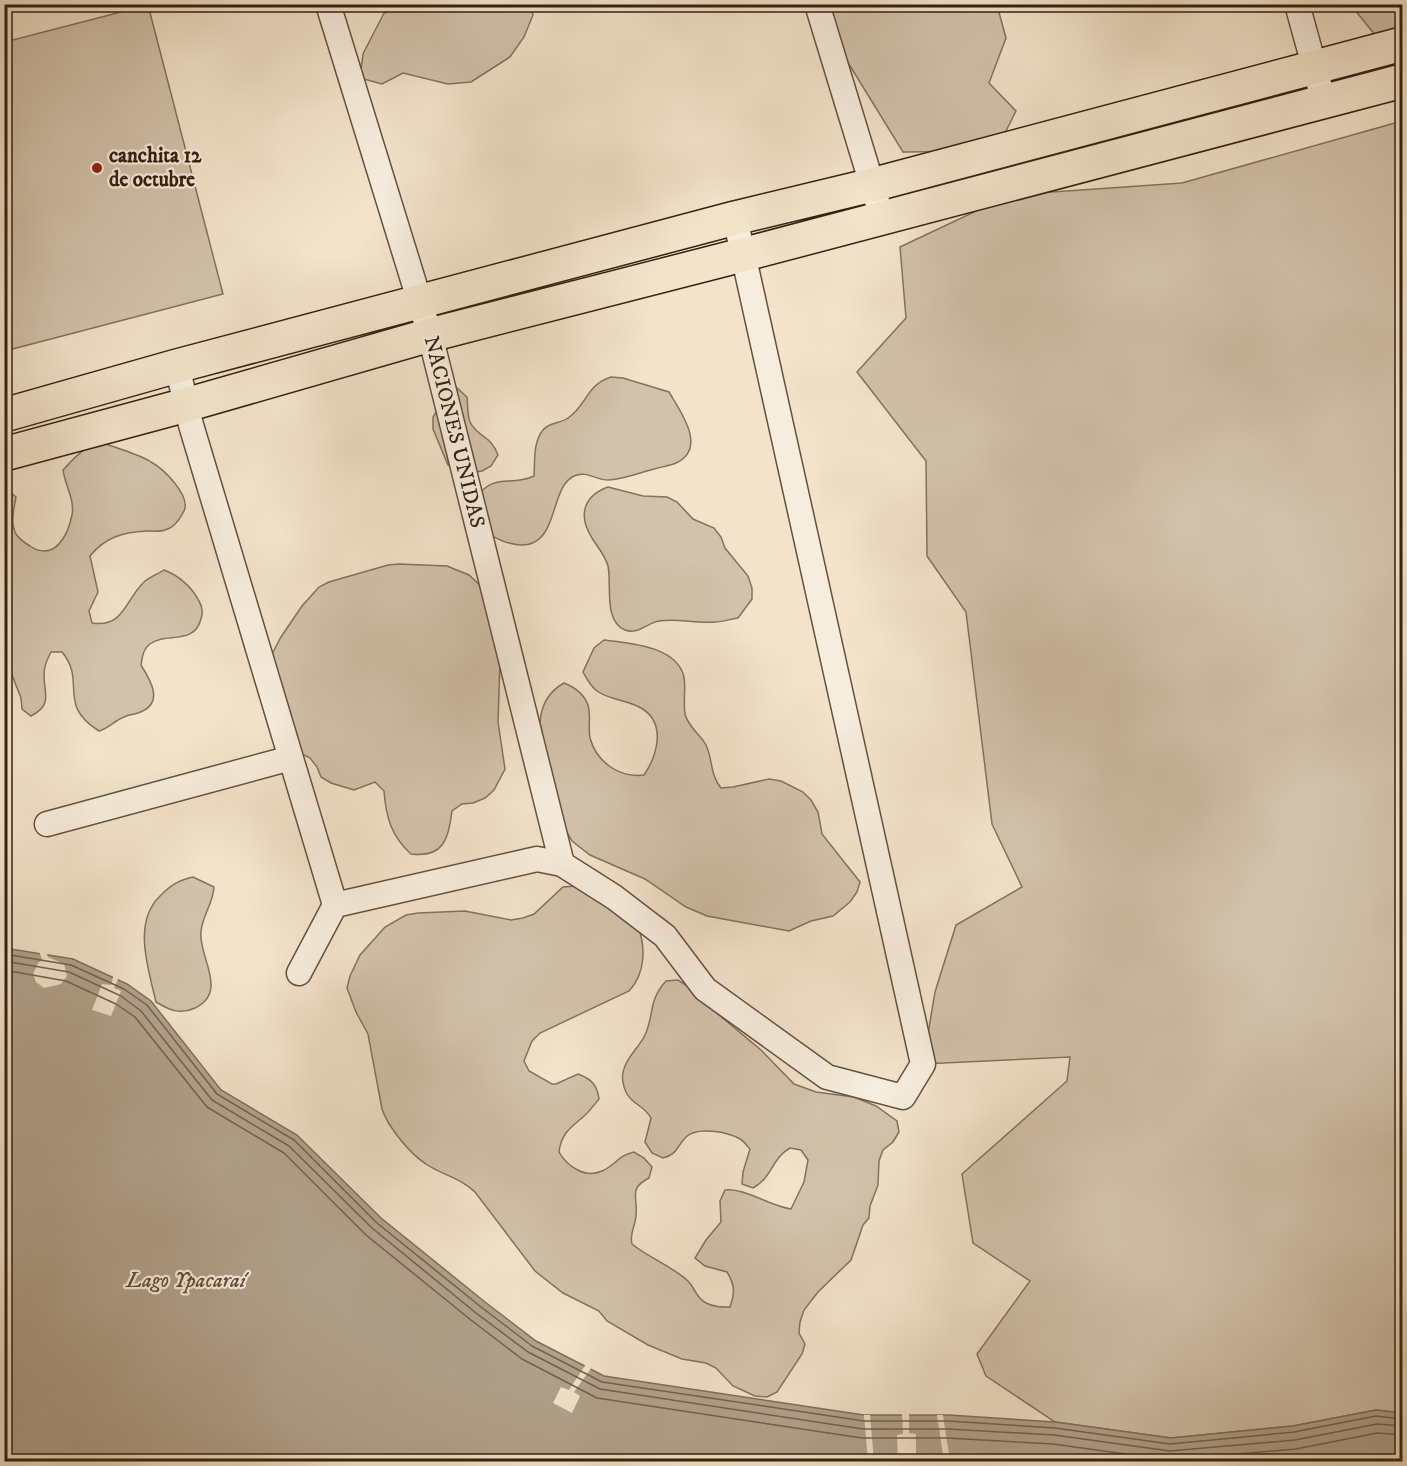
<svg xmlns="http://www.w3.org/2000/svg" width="1407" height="1466" viewBox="0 0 1407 1466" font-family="'IM FELL DW Pica',serif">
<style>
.green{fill:#d2c2ab;stroke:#83725e;stroke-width:1.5}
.water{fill:#b1a18b;stroke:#7f6e5a;stroke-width:1.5}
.pier{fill:#f2e3ca}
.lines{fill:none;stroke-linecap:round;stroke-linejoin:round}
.shore{stroke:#72614e;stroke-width:1.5}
.street-casing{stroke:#64523f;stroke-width:27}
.primary-casing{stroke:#342111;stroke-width:36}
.street{stroke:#f7eddd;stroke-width:24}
.primary{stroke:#f2e3ca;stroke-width:33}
.poi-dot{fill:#8f2418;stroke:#f7eddd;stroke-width:2}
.labels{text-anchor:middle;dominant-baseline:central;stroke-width:4.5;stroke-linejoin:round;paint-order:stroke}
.poi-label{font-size:21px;font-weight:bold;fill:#342111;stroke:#f7eddd;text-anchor:start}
.street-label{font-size:21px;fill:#342111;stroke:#f7eddd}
.water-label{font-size:22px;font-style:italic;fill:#604e3c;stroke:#f7eddd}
</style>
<rect width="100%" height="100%" fill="#f2e3ca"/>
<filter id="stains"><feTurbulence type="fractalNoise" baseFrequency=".00333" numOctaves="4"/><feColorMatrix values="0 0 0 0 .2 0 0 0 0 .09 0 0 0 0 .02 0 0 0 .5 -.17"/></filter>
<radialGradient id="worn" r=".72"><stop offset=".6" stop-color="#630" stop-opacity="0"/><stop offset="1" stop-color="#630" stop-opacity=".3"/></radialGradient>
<path class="green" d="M812,4l185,1 9,33 -17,45 27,28 -20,40 -93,1z
M148,5l75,289 -218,57v-309z
M402,5h128l3,10 -9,22 -14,20 -39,25 -23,2 -45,-11 -21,11 -22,-6 3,-24 21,-41z
M1357,5h45v41l-19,-1 -28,-35z
M1402,121v1292l-26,-3 -83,16 -122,12 -116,-16 -69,-46 -9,-22 53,-73 -57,-38 -11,-69 105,-93 3,-24 -147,7 12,-72 21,-67 66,-38 -30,-63 -26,-212 -39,-56 -1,-95 -69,-89 49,-54 -6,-71 110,-52 172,-12z
M611,377l12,1 46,14c11,19 39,56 7,71 -7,3 -15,4 -22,6 -15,4 -29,10 -45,11 -12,1 -22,-10 -35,-4 -27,12 -13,82 -65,67 -7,-1 -14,-6 -21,-9l-10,-39c18,-22 32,-8 56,-19 1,-15 -1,-34 9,-46 6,-8 17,-6 25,-12 19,-13 18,-33 43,-41z
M456,387l11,10c1,8 0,18 3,25 8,16 21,13 28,33l-7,11 -9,5 -12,2 -12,-2 -10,-6 -15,-36v-12l14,-22z
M104,443c14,6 35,11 47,19 13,7 40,34 33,49 -4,8 -10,17 -19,19 -5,2 -13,1 -18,1 -23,1 -42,6 -57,25l8,36 -9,19 3,12c32,5 33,-23 52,-41 5,-5 14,-8 20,-12 14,5 28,17 35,31 3,5 4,12 2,18 -7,27 -36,13 -51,25 -7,5 -8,14 -9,21 10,16 24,39 -3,48 -5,2 -9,1 -14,4 -10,4 -15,11 -25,14 -43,-27 -12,-49 -37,-79h-11c-4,8 -7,14 -7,23 0,19 9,30 -13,41l-9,-7 -1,-11 -9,-23 -7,-3 -1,-185 12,10c-2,11 -6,26 0,37 3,5 9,9 14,12 24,16 38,-10 42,-31 3,-15 -7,-30 -9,-45 13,-14 22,-25 41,-27z
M608,487l35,9 24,1 10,5 16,17 21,9 7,9 4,11 23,28 4,12v11l-14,19c-8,1 -15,4 -23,4 -18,2 -37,-4 -56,-1 -12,2 -21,14 -34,9 -22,-9 -13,-46 -17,-64 -3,-11 -10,-18 -16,-28 -14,-22 -9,-42 16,-51z
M399,564l48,2 22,9 18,17 13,70 -2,60 7,47 -11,21 -9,8 -12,5 -11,1 -10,7c-4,28 -8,47 -41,43 -20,-18 -25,-37 -27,-63l-9,-9 -21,8 -23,-7 -10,-6 -4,-10 -7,-9 -31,-16 -10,-82 12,-23 21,-31 17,-19 10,-5 59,-17z
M604,640c25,3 73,6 80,37 2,12 -1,25 1,37 3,13 15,20 21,31 7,15 4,30 15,43l12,-1 36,-8 12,2 22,11 8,8 7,12 4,22 38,48 -3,10 -7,10 -17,14 -22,5 -22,10 -82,-15 -21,-9 -41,-28 -55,-24 -18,-14 -14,-23 -18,-95c1,-18 8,-31 24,-40 10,4 20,11 24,22 3,10 0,23 2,33 7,25 30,40 54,37 13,-19 23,-52 -3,-67 -13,-8 -32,-8 -44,-17 -7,-5 -10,-12 -14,-19l11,-24z
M193,877l21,10c-1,17 -12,29 -13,45 -3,24 28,60 -6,76 -15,7 -26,2 -39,-6 -8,-35 -24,-80 5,-107 10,-10 18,-15 32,-18z
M576,886l61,38c9,22 9,49 -8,67l-89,42 -8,8 -8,20 5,10 23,13h4l22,-10c13,5 19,10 21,25 -5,6 -10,13 -16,18 -13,11 -22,17 -24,35 8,14 26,27 43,19 14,-6 15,-15 32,-19l10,6 8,9 -3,11c-21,11 -11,18 -13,37 0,10 -7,18 -4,29 17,14 40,22 56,37 8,8 7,16 18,22 8,4 15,4 24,4 5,-14 5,-22 -3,-35l-22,-6 -10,-8 11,-18 15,-18 -1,-21 5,-11c21,-2 44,16 66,19l13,-27 4,-22 -7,-10 -11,-2c-18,10 -18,30 -37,40l-11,-4 1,-12 7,-23c-3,-3 -6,-8 -10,-10 -12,-7 -43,-13 -54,-2 -10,10 -8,17 -23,21l-11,-5 -7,-11 6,-24c-7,-13 -20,-14 -25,-26 -3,-6 -5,-17 -2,-23 3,-12 14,-21 20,-32 11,-21 3,-35 22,-56l12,-1 19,12 16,18 48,40 33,34 22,8 38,5 22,9 21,15 2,11 -6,10 -10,8 -4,11 -1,24 -8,21 -1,12 -6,7 -12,35 -33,32 -14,18 -4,12 -1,11 6,11 -3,10 -25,38 -10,5 -12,-1 -22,-10 -17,-18 -10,-5 -24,-4 -34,-14 -41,-24 -8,-10 -36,-18 -28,-22 -60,-79c-14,-14 -33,-17 -49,-28 -16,-10 -38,-37 -44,-55l-14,-75 -12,-22 -9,-24 3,-12 10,-21 25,-28 21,-12 12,-2 47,-2 46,9 12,-2 11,-4 29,-27z"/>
<path class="water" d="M4,948l69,11 54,25 24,17 70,89 76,45 84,83 104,84 51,39 68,35 260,39h84l107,7 116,16 122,-12 83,-16 26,3v48h-1397z"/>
<path class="pier" d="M39,951l7,1 2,5 16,7 3,12 -6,8 -17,4 -8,-6 -3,-8 5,-11 4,-3z
M114,974l5,3 -5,11 7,3 -10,25 -19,-6 10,-26 9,1z
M586,1364l6,3 -18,25 6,4 -8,17 -19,-10 8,-16 8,3z
M909,1412v21l7,1v27h-18l-1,-26 6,-1 -1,-21z
M864,1415h6l4,46h-6z
M937,1415h6l7,46h-6z"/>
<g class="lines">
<path class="shore" d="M4,954l67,11 53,24 23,16 70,89 77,46 83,83 104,84 51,39 70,36 262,39h84l107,7 115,16 124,-12 82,-16 26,3
M4,961l65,11 52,24 20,15 71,89 77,46 83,82 104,85 52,39 72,37 263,40h85l106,6 116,16 125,-11 82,-16 25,2
M4,970l62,11 50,23 19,13 72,90 77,46 82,82 105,85 51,39 75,39 265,40h85l106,6 116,16 127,-11 81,-16 25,2"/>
<g class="street-casing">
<path id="street" d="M328,4l102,331 132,529
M817,4l60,197
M1297,4l27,98
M177,366l14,59 144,480 -36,68
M47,824l244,-66
M335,905l202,-46 25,5 52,33 51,39 40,53 122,88 76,20 20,-33 -188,-846"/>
</g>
<g class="primary-casing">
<path id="primary" d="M4,415l173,-49 558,-148 137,-33 530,-141
M4,454l182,-49 244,-70 312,-80 660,-174"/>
</g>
<use href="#street" class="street"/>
<use href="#primary" class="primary"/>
</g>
<circle class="poi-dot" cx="97" cy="168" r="6"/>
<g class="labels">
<g class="poi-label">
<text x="109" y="156">canchita 12<tspan x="109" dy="24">de octubre</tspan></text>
</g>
<g class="street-label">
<text transform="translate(454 432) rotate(76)">NACIONES UNIDAS</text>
</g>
<g class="water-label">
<text x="186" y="1280">Lago Ypacaraí</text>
</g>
</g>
<rect width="1407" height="1466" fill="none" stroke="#f2e3ca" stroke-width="24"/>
<rect x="6" y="6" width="1395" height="1454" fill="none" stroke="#342111" stroke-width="3"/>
<rect x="12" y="12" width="1383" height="1442" fill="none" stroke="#342111" stroke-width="1.5"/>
<rect width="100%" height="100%" filter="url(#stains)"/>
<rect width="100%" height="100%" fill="url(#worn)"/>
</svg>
